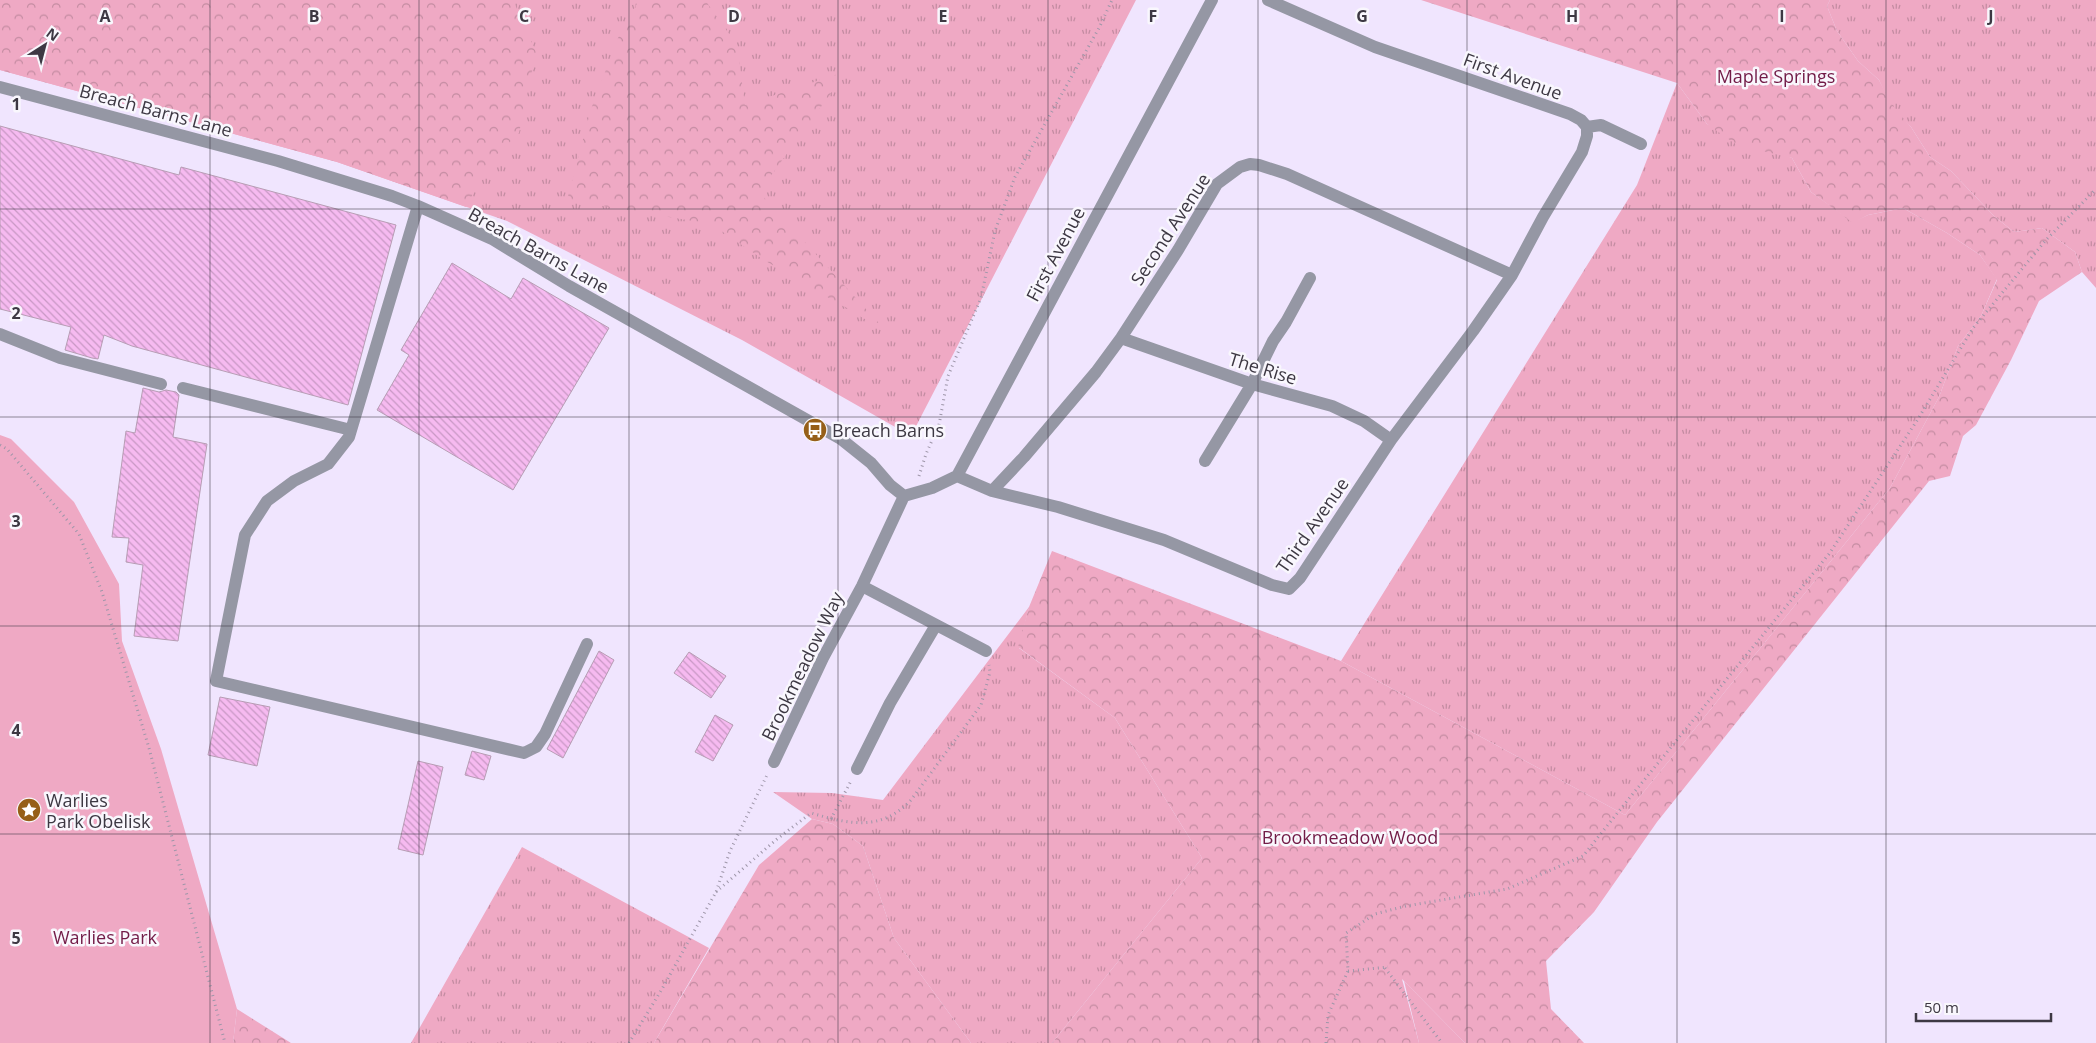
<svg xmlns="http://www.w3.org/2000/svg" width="2096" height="1043" viewBox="0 0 2096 1043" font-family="'Open Sans',sans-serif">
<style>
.grass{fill:url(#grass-tufts)}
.forest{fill:url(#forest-crowns)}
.park{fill:#efa9c4}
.building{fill:url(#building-back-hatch);stroke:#b79db4}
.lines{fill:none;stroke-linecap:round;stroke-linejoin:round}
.path{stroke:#9e96a9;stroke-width:3;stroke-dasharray:1 4;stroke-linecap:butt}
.minor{stroke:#9597a4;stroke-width:12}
.grid{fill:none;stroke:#3d3843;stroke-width:1;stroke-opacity:0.55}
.labels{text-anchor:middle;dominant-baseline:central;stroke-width:5;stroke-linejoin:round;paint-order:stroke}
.street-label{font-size:18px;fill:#3d3843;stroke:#f9f7fd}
.park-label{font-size:18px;fill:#721b47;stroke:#f9f7fd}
.poi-label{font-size:18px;fill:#3d3843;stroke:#f9f7fd;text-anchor:start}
.grid-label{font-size:16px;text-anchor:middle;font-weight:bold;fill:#3d3843;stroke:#f9f7fd;stroke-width:5;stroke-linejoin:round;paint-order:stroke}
</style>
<defs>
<pattern id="grass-tufts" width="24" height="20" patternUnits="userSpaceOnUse" patternTransform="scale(1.25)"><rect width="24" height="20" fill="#efa9c4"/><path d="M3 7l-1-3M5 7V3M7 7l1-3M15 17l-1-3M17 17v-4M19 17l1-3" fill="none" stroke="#c38ba1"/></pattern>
<pattern id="forest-crowns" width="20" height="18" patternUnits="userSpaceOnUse" patternTransform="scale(1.25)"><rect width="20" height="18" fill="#efa9c4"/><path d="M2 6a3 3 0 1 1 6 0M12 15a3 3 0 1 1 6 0" fill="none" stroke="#c38ba1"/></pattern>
<pattern id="building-back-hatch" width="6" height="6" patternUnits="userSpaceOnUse" patternTransform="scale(1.25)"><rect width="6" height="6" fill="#f6baf0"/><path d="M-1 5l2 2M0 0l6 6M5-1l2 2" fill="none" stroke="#c898c4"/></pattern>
</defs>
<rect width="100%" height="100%" fill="#f0e5fe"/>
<path class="grass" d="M0,0h1136l-225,436 -169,-96 -235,-119 -170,-59 -337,-92z
M1830,0h266v288l-14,-16 -7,-20 -33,-24 -28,4 -20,-16 -43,-45 -21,-14 -19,-30 -19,-19 -13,-28 -21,-19 -21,-30 -10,-25z
M1677,83l30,41 85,34 19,34 42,30 15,-7 35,-7 44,25 33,22 17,24 -16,37 -23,30 -19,51 -49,91 -265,327 -284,-154 296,-476z
M1029,607l-10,41 96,70 87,140 -150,185h-81l-77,-105 -31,-92 -30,-22 -21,-5 -39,-27 59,1 51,7z
M522,847l187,101 -55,95h-243z"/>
<path class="forest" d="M0,0h513l23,52 -17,81 -34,33 -19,41 -129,-45 -337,-92z
M639,0h66l32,45 8,60 102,-34 -88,121 128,140 -123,-72 -53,-36 -144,-24 24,-91 27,-71z
M1421,0h409l-3,6 10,25 21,30 21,19 13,25 19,22 19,30 21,14 43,45 20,16 28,-4 33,24 7,20 -43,29 -28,59 -35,65 -13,11 -13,40 -21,5 -272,341 -63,90 -48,49 5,48 33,34h-119l-63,-64 17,64h-367l150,-185 -87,-140 -97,-71 11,-40 23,-56 289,110 284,154 265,-327 49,-91 19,-51 23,-30 16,-36 -17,-25 -33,-22 -44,-25 -35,7 -15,8 -42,-31 -19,-34 -55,-13 -30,-21 -30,-41z
M812,819l21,5 30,22 31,92 77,105h-317l105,-178z
M237,1009l54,34h-58z"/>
<path class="park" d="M0,435l11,4 63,63 45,82 3,57 39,108 76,260 -4,34h-233z
M1404,981l61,62h-46z"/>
<path class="building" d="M0,126l179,49 2,-8 215,58 -48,180 -216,-59 -28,-11 -6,24 -6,-1 -27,-8 6,-23 -71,-18z
M452,263l59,36 12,-21 86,50 -96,162 -136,-80 32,-55 -8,-5z
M143,388l16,4 7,-2 10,2 3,3 -6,42 34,7 -29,197 -44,-5 9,-71 -17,-3 3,-24 -17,-1 14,-106 9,2z
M599,651l15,9 -51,98 -16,-9z
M689,652l37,24 -15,22 -37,-25z
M220,697l50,10 -13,59 -49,-11z
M715,715l18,10 -20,36 -18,-9z
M472,751l19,5 -7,24 -19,-5z
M418,761l25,6 -20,88 -25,-6z"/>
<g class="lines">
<path class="path" d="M0,445l7,4 72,85 23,58 47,156 76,295
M919,476l7,-22 13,-29 9,-49 33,-78 14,-67 20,-54 84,-149 13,-28
M831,819l20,-38
M716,892l61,-53 34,-26c38,11 70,19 100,-13l70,-95 9,-33 -1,-7
M1385,968l57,75
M1348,971l40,-4
M629,1043l33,-54 54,-97 14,-41 38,-78
M1326,1043l2,-28 20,-44 -2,-38 29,-19 31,-8 101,-17 76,-33 44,-55 202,-247 89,-135 55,-91 73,-88 50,-51"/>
<path class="minor" d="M0,87l278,74 114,35 26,10 74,33 77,47 272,153 30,24 19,22 14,11
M1587,127l14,-2 40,19
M418,206l-69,231 -21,27 -34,17 -27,20 -22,34 -29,146 308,72 12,-6 9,-13 42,-90
M0,334l60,24 101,26
M1121,338l131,46 80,22 32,15 27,19
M183,388l168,42
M1205,461l47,-77 21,-43 13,-19 24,-44
M957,476l35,15 66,16 106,33 108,45 17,4 11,-11 91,-138 82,-109 39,-56 31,-58 39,-65 5,-16v-9l-6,-7 -11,-6 -195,-67 -107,-47
M992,491l32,-34 72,-85 25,-34 57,-88 39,-66 23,-17 10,-3 9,1 28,9 225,101
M904,496l28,-8 25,-12 255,-476
M862,586l124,65
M774,762l49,-104 39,-72 42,-90
M857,769l33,-66 46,-78"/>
</g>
<path class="grid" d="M210,0v1043M419,0v1043M629,0v1043M838,0v1043M1048,0v1043M1258,0v1043M1467,0v1043M1677,0v1043M1886,0v1043M0,209h2096M0,417h2096M0,626h2096M0,834h2096"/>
<defs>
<g id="bus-disc" transform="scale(1.25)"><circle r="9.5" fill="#965f18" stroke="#f9f7fd"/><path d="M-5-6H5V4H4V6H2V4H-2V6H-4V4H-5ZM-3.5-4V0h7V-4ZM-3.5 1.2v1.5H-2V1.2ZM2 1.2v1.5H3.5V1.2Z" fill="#fff"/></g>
<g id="sight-disc" transform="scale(1.25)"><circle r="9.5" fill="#965f18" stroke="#f9f7fd"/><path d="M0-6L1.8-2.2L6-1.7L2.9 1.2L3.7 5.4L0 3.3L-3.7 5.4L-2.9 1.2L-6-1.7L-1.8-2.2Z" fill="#fff"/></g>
</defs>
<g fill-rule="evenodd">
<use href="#bus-disc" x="815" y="430"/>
<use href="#sight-disc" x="29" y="810"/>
</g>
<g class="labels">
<g class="street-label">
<text transform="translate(1513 76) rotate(20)">First Avenue</text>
<text transform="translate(156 110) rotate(15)">Breach Barns Lane</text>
<text transform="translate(1170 229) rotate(-57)">Second Avenue</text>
<text transform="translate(539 250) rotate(29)">Breach Barns Lane</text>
<text transform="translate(1055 254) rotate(-62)">First Avenue</text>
<text transform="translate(1263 368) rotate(17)">The Rise</text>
<text transform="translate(1312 525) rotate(-55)">Third Avenue</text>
<text transform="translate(802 666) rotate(-64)">Brookmeadow Way</text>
</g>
<g class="park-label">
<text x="1776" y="76">Maple Springs</text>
<text x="1350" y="837">Brookmeadow Wood</text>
<text x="105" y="937">Warlies Park</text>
</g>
<g class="poi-label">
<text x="832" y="430">Breach Barns</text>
<text x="46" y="800">Warlies<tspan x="46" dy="21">Park Obelisk</tspan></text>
</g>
</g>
<g class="grid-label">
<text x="105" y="22">A</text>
<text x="314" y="22">B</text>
<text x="524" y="22">C</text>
<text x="734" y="22">D</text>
<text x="943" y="22">E</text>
<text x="1153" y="22">F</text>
<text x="1362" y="22">G</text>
<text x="1572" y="22">H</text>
<text x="1782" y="22">I</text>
<text x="1991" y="22">J</text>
<text x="16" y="110">1</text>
<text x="16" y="319">2</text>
<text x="16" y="527">3</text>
<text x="16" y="736">4</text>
<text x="16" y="944">5</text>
</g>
<g transform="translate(45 45) rotate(36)" stroke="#f9f7fd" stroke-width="4" paint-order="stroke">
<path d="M0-4L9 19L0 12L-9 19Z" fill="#3d3843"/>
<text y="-8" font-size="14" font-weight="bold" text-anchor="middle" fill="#3d3843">N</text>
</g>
<path d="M1916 1013v8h135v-8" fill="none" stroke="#3d3843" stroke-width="2.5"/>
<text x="1924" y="1013" font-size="15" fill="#3d3843" stroke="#f9f7fd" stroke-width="4" paint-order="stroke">50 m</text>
</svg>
